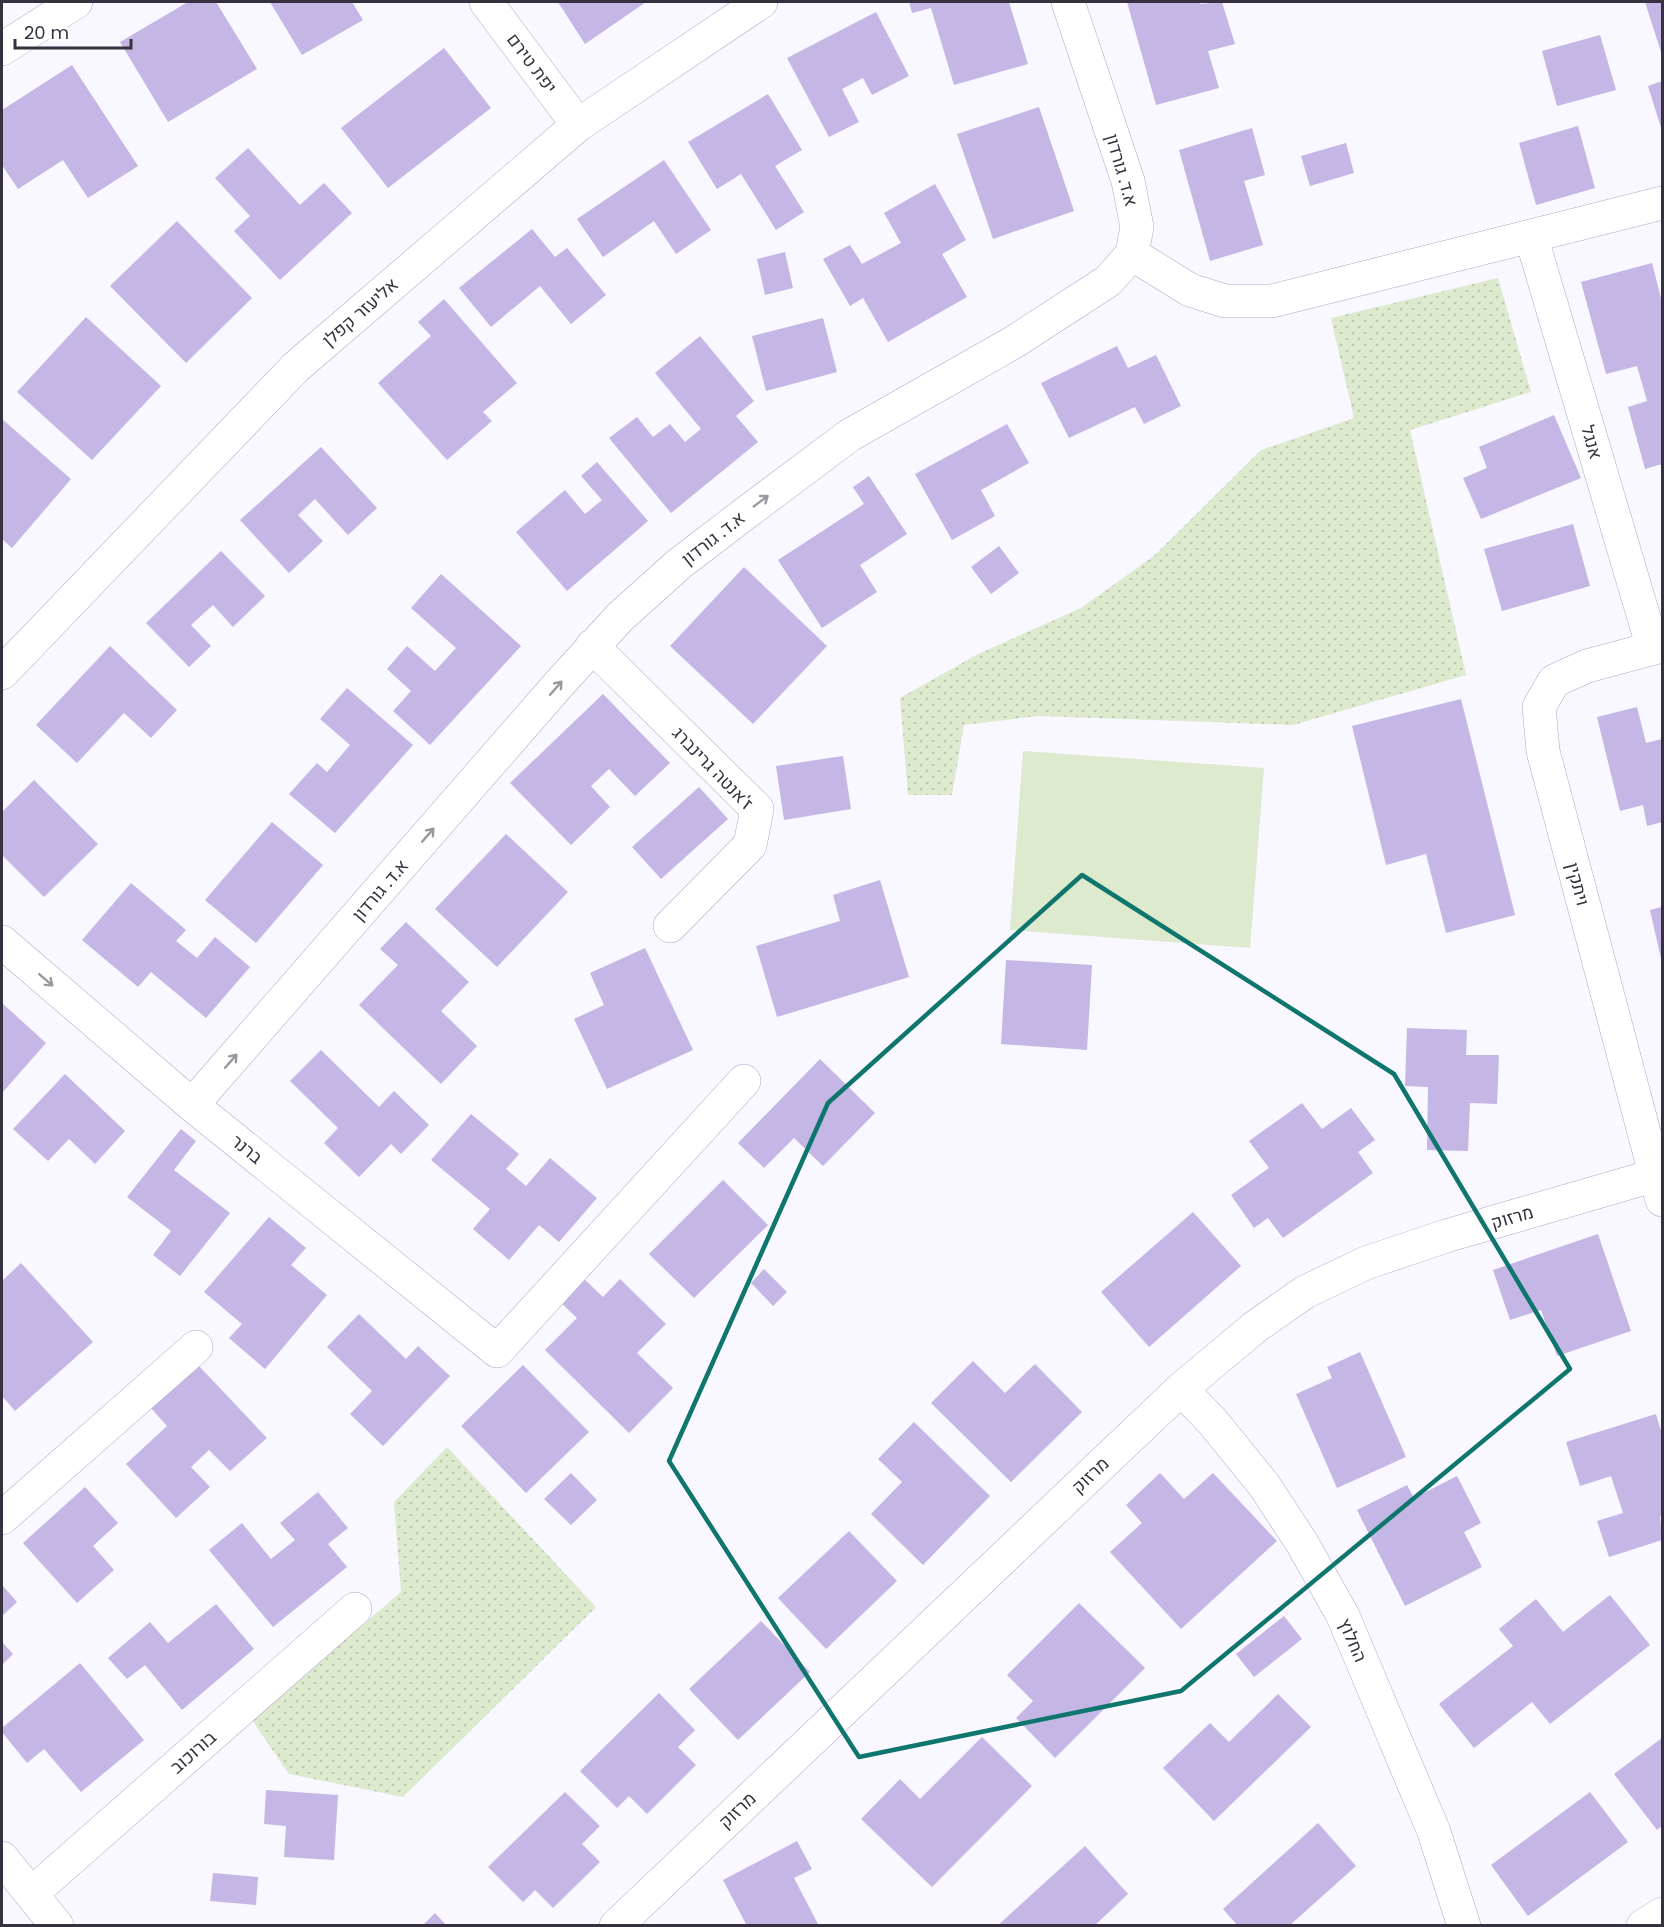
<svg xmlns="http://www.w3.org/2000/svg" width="1664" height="1927" viewBox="0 0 1664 1927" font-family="Poppins,Heebo,sans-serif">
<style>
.grass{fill:url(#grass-dots)}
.pitch{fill:#ddeace}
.building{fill:#c4b6e5}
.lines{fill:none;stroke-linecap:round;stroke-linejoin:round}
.minor-casing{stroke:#b0a6c8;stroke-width:34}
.minor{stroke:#fff;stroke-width:33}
.oneway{stroke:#9a989e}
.marked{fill:none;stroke:#0f766e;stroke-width:4.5;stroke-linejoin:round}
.labels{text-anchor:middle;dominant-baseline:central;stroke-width:4.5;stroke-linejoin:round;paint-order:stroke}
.street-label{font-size:18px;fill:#35313e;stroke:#fff}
</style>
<defs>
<pattern id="grass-dots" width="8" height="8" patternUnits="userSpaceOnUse" patternTransform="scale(1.5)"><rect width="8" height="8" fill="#ddeace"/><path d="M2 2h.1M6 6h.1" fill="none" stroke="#bec9b2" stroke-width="1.8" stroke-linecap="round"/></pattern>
</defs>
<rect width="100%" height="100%" fill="#f9f7ff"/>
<path class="grass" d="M1498,278l33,114 -121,38 56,245 -173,50 -255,-9 -74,9 -12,70h-44l-8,-97 76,-43 105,-47 74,-53 106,-105 93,-32 -23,-100z
M447,1447l149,160 -193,190 -114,-23 -37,-54 149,-128 -7,-90z"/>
<path class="pitch" d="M1023,751l241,17 -14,180 -240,-18z"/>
<path class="building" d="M188,2h28l41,67 -89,53 -48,-80z
M270,2h82l11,18 -61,35z
M558,2h88l-61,42z
M909,2h100l19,62 -74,21 -23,-77 -19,5z
M1127,2h72l1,2 22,-2 13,42 -27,7 11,37 -63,17z
M1645,2h17v53z
M876,12l33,64 -37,19 -9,-17 -21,11 17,33 -30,15 -42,-79z
M1600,35l16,55 -59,16 -15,-55z
M444,48l47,60 -103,80 -47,-60z
M72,65l66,101 -50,32 -25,-38 -45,29 -16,-24v-55z
M1662,81v50l-14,-45z
M768,94l34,56 -27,16 29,46 -28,18 -35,-56 -24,15 -29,-47z
M1039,107l35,104 -81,28 -36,-105z
M1578,126l17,62 -59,17 -17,-62z
M1252,128l13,47 -21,6 19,64 -53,16 -31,-111z
M1346,143l8,30 -44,13 -9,-30z
M248,148l52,57 24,-22 28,30 -72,67 -46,-49 16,-15 -35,-38z
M664,160l47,70 -35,24 -22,-33 -51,36 -26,-38z
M935,184l31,56 -24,14 25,43 -79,45 -25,-44 -13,8 -27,-47 27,-14 12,19 39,-21 -17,-30z
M177,221l75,77 -66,65 -76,-77z
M532,229l23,28 12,-9 39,47 -35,29 -31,-38 -49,41 -32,-39z
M785,252l8,36 -28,7 -8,-36z
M1652,263l10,39v162l-17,5 -17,-62 19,-6 -10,-35 -31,8 -25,-92z
M444,299l73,84 -34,29 9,9 -45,39 -69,-77 53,-47 -13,-14z
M86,317l75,69 -69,74 -75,-68z
M823,318l14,54 -71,19 -14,-55z
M700,336l54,65 -18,15 22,26 -87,71 -62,-75 28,-21 16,20 17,-13 15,18 16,-13 -46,-56z
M1117,346l11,22 28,-13 25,51 -37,18 -9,-17 -66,31 -28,-55z
M1554,415l27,63 -100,41 -18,-41 24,-10 -8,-21z
M2,419l69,60 -59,69 -10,-9z
M1007,424l22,39 -48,27 14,26 -43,24 -37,-66z
M321,447l56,61 -29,27 -33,-36 -17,16 25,26 -34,32 -49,-53z
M597,462l51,59 -81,70 -51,-59 49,-42 20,24 17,-14 -21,-24z
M869,476l38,58 -47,31 17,27 -55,36 -44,-68 86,-56 -11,-17z
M1573,524l17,62 -88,25 -18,-62z
M999,546l20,27 -28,21 -20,-27z
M221,551l44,45 -32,31 -20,-22 -22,20 20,21 -22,21 -43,-44z
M744,567l83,79 -74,78 -83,-78z
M441,574l80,72 -91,99 -37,-34 18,-20 -24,-22 20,-23 28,25 21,-23 -45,-40z
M110,646l67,64 -26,28 -27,-25 -47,50 -41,-38z
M347,688l66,57 -78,88 -46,-39 28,-31 10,9 23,-27 -30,-26z
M603,694l67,69 -35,33 -26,-27 -18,17 19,21 -39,38 -61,-62z
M1461,699l54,216 -69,18 -20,-79 -40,11 -34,-139z
M1637,707l9,36 16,-4v83l-15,4 -4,-21 -23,6 -23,-94z
M843,756l8,53 -67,11 -8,-54z
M34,780l64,64 -54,53 -42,-42v-43z
M699,787l29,32 -67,60 -29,-32z
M272,822l51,43 -67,78 -51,-43z
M506,834l62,58 -71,75 -62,-58z
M880,880l29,97 -132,40 -21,-71 84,-25 -7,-26z
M131,883l55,47 -10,11 21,17 18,-21 35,30 -44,51 -55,-46 -13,15 -56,-47z
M1662,907v56l-12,-53z
M406,922l63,60 -28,29 36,35 -36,38 -82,-79 39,-40 -18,-16z
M645,948l48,102 -86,39 -33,-70 30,-14 -14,-32z
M1006,960l86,5 -5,85 -86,-6z
M2,1003l44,40 -44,50z
M1407,1028l60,2 -1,25h33l-2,49 -27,-1 -2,48 -41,-1 1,-63 -23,-1z
M321,1050l58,57 15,-16 35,34 -28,29 -10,-10 -32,33 -35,-34 14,-15 -48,-47z
M820,1059l55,54 -52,53 -29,-28 -30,30 -26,-25z
M65,1074l60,57 -30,33 -26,-25 -21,22 -35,-32z
M1302,1103l20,26 29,-21 24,32 -17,12 15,21 -90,65 -15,-20 -14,10 -23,-33 38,-27 -20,-27z
M471,1114l48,40 -13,15 20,17 24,-28 47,40 -38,44 -20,-17 -30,35 -36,-31 17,-20 -59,-49z
M181,1129l15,12 -22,29 56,43 -50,63 -27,-21 18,-24 -44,-34z
M723,1180l45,45 -74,73 -45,-44z
M1193,1212l48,54 -92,81 -48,-55z
M269,1217l37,31 -15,17 36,30 -62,74 -36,-31 13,-14 -38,-32z
M1598,1234l33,97 -74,25 -16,-46 -31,10 -17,-50z
M21,1263l72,79 -78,69 -13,-15v-115z
M764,1269l23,23 -14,14 -22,-23z
M582,1277l21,20 17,-18 46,45 -29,29 36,35 -44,45 -84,-83 32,-32 -18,-17z
M359,1314l47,45 12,-13 32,30 -67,70 -33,-32 22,-23 -45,-44z
M1360,1352l46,105 -69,31 -41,-94 36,-16 -5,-11z
M973,1361l32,32 30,-29 47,48 -71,70 -80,-79z
M198,1365l69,73 -37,33 -21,-21 -18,17 19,20 -34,31 -50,-54 41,-38 -16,-18z
M523,1365l66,67 -63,61 -65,-67z
M1656,1414l6,20v81l-2,1 2,24 -53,17 -12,-36 26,-8 -12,-37 -31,10 -14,-44z
M914,1422l76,74 -67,69 -52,-51 31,-32 -24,-23z
M571,1473l26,27 -26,25 -27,-26z
M1160,1473l24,26 29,-26 64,68 -96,88 -71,-77 32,-29 -16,-18z
M1457,1476l24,47 -17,9 18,35 -77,39 -48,-96 50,-25 7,13z
M85,1487l33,36 -25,23 21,24 -37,33 -54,-60z
M318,1492l30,36 -20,16 19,23 -74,60 -64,-77 33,-27 29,36 24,-19 -15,-17z
M849,1531l48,50 -71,68 -48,-51z
M2,1585l15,17 -15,14z
M1610,1595l40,50 -100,79 -18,-22 -58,46 -35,-44 74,-58 -14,-17 37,-30 27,33z
M1079,1603l66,65 -90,90 -39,-40 17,-17 -26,-26z
M216,1604l38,45 -72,61 -37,-45 -18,14 -19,-21 42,-36 18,21z
M1284,1616l18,23 -48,38 -18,-23z
M761,1621l49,51 -72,68 -49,-51z
M2,1642l11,12 -11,11z
M80,1663l64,77 -63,52 -37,-43 -17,14 -25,-31v-4z
M659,1693l36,37 -17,17 18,18 -49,49 -18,-18 -12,12 -37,-37z
M1278,1694l33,33 -97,94 -51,-53 47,-45 19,19z
M982,1737l50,49 -100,101 -71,-68 39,-40 20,20z
M1662,1738v88l-5,4 -43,-56z
M266,1790l72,5 -4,65 -50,-3 2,-31 -22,-2z
M565,1792l35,34 -18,18 18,18 -47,46 -18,-18 -12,12 -35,-35z
M1590,1792l38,50 -100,74 -37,-51z
M1318,1823l38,43 -67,60h-51l-15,-17z
M797,1841l15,28 -18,9 25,48h-72l-24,-46z
M1085,1846l43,48 -34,32h-97z
M213,1873l45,4 -2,28 -46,-4z
M435,1913l12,13h-25z"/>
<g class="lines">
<g class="minor-casing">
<path id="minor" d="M486,2l92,123
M2,49l74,-47
M1531,236l122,412
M1132,254l58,36 35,11h47l390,-98
M592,646l165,163 -7,36 -80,81
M1662,646l-75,20 -33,15 -15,26 4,44 119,449
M2,673l294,-306 282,-242 183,-123
M2,942l190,163 305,246 247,-270
M192,1105l367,-421 61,-67 59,-53 68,-52 103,-77 164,-93 94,-61 24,-27 5,-27 -9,-46 -60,-179
M1181,1389l31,32 52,64 38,58 41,73 91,216 30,94
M2,1518l194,-171
M2,1858l55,68
M31,1894l324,-285
M616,1926l565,-537 74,-62 50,-35 61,-29 80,-27 210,-61
M1643,1926l19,-12"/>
</g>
<use href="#minor" class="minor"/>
</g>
<defs><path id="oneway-shaft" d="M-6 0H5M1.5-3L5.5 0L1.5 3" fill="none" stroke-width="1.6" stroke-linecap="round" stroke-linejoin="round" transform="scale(1.5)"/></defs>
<g class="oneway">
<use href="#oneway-shaft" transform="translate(761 501) rotate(-37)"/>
<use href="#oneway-shaft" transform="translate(556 688) rotate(-49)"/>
<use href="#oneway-shaft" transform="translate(428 835) rotate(-49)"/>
<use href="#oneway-shaft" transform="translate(46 980) rotate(41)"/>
<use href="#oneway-shaft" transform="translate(231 1061) rotate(-49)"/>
</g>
<path class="marked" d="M1082,875l312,199 176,295 -389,322 -322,66 -190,-296 159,-358z"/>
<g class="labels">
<g class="street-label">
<text transform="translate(532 63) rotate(53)">יפת טירם</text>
<text transform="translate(1122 170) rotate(74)">א.ד. גורדון</text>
<text transform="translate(360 312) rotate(-41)">אליעזר קפלן</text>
<text transform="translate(1592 442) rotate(74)">אנגל</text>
<text transform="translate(713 538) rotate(-38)">א.ד. גורדון</text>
<text transform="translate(713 768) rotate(46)">ז'אנטה גרינברג</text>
<text transform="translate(1578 884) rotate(75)">ויתקין</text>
<text transform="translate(380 890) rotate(-49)">א.ד. גורדון</text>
<text transform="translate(247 1149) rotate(39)">ברנר</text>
<text transform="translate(1512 1217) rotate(-16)">מרזוק</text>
<text transform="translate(1090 1475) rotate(-43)">מרזוק</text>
<text transform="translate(1353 1640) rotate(67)">החלוץ</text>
<text transform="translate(193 1752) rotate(-41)">בורוכוב</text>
<text transform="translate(737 1810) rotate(-43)">מרזוק</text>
</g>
</g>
<rect width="1664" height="1927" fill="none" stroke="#35313e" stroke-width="6"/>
<path d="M15 39v9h116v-9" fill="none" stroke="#35313e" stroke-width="3"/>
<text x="24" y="39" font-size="18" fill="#35313e" stroke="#ffffff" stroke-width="4.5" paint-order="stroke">20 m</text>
</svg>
